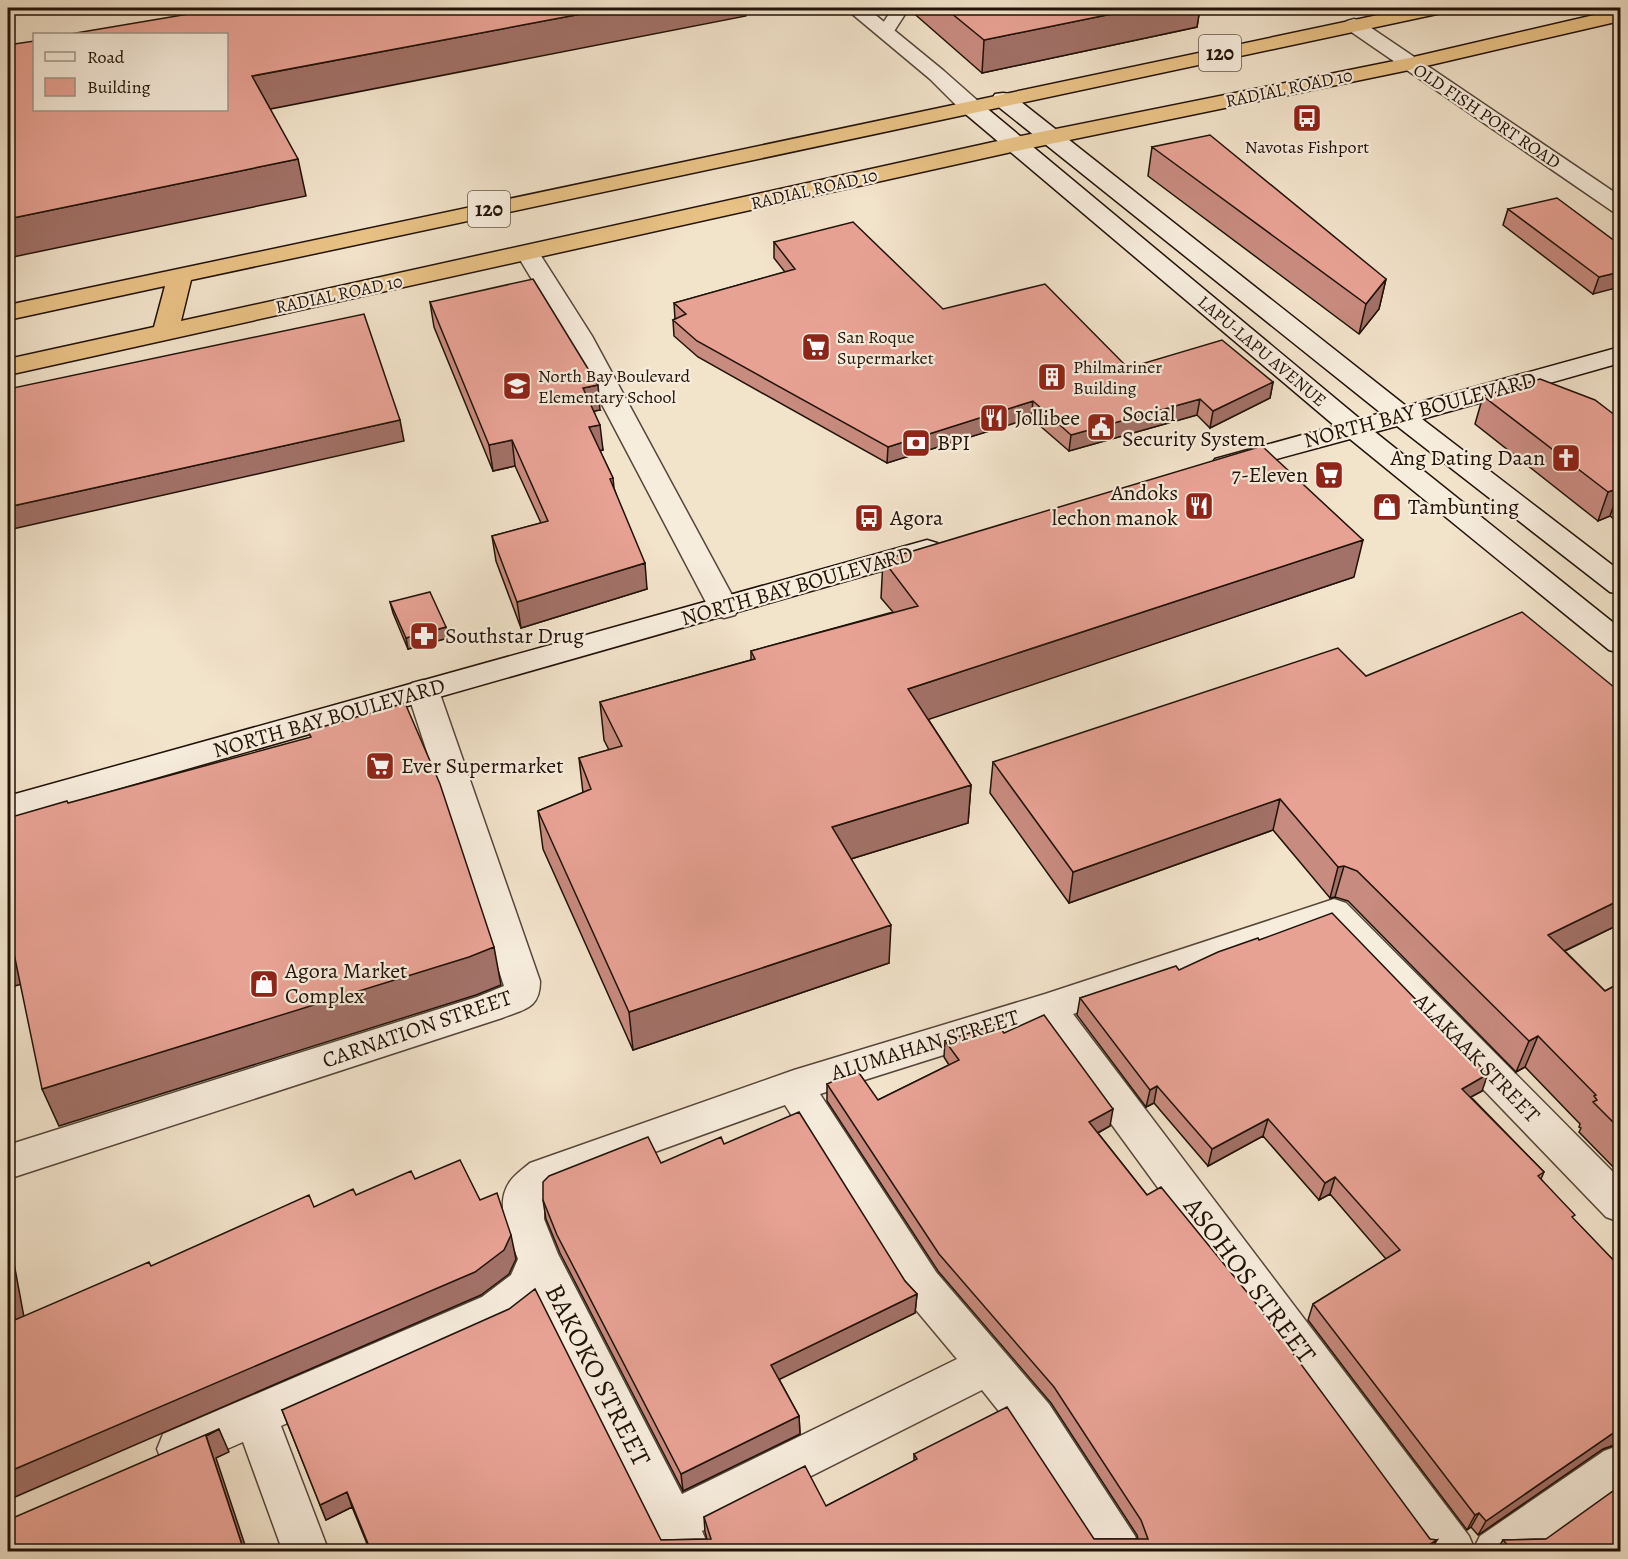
<svg xmlns="http://www.w3.org/2000/svg" width="1628" height="1559" viewBox="0 0 1628 1559" font-family="Alegreya,serif">
<style>
.lines{fill:none;stroke-linecap:round;stroke-linejoin:round}
.service-casing{stroke:#554639;stroke-width:3}
.pedestrian-casing{stroke:#554639;stroke-width:3}
.minor-casing{stroke:#554639;stroke-width:3}
.secondary-casing{stroke:#211208;stroke-width:3}
.trunk-casing{stroke:#211208;stroke-width:3}
.service{fill:#f7eddd;fill-rule:evenodd}
.pedestrian{fill:#f7eddd;fill-rule:evenodd}
.minor{fill:#f7eddd;fill-rule:evenodd}
.secondary{fill:#f7eddd;fill-rule:evenodd}
.trunk{fill:#e9c286;fill-rule:evenodd}
.wall{fill:#c88b7f;stroke:#211208;stroke-width:1.5}
.shaded-wall{fill:#a27168;stroke:#211208;stroke-width:1.5}
.building{fill:#e8a294;stroke:#211208;stroke-width:1.5}
.labels{text-anchor:middle;dominant-baseline:central;stroke-width:4.5;stroke-linejoin:round;paint-order:stroke}
.far-street-label{font-size:18px;fill:#211208;stroke:#f7eddd}
.far-poi-label{font-size:18px;fill:#211208;stroke:#f7eddd;text-anchor:start}
.shield{fill:#f7eddd;stroke:#615448;stroke-width:1.5}
.shield-label{font-size:21px;font-weight:bold;fill:#211208}
.street-label{font-size:22px;fill:#211208;stroke:#f7eddd}
.poi-label{font-size:22px;fill:#211208;stroke:#f7eddd;text-anchor:start}
.near-street-label{font-size:27px;fill:#211208;stroke:#f7eddd}
</style>
<rect width="100%" height="100%" fill="#f2e3cb"/>
<filter id="stains"><feTurbulence type="fractalNoise" baseFrequency=".00333" numOctaves="4"/><feColorMatrix values="0 0 0 0 .2 0 0 0 0 .09 0 0 0 0 .02 0 0 0 .5 -.17"/></filter>
<radialGradient id="worn" r=".72"><stop offset=".6" stop-color="#630" stop-opacity="0"/><stop offset="1" stop-color="#630" stop-opacity=".3"/></radialGradient>
<g class="lines">
<g class="service-casing">
<path id="service" d="M893,8h16l-18,28h-12l-2,-4z"/>
</g>
<g class="pedestrian-casing">
<path id="pedestrian" d="M528,246l8,2 56,88 147,272 -4,7 -11,3 -11,-3 -4,-7 -143,-272 -50,-83 4,-5z"/>
</g>
<g class="minor-casing">
<path id="minor" d="M845,8h22l77,63 34,30 3,5 -3,5 -8,1 -8,-1 -32,-32z
M1354,19l7,2 259,175v17l-8,-2 -265,-182 -3,-4 3,-4z
M423,680l11,3 5,8 101,290c0,28 -16,28 -38,37l-494,161v-34l469,-148 27,-11 -97,-295 5,-8z
M1334,899l12,4 274,276v43l-14,-5 -278,-289 -255,86 396,522 5,12 6,-12 124,-85 16,-6v47l-84,60h-112l-385,-527 -219,69 116,178 113,132 86,132 7,16h-50l-75,-118 -35,-44 -280,141 9,21h-48l-124,-250 -27,21 -231,103 48,126h-46l-40,-110 -64,28 -16,-6 -6,-15 6,-15 319,-137 29,-22 7,-16c-8,-23 -24,-53 -9,-76 5,-8 14,-14 21,-20l264,-93 251,-76zM785,1105l121,193 51,61 -275,135 -124,-240 -14,-35v-19l14,-13z"/>
</g>
<g class="secondary-casing">
<path id="secondary" d="M1003,93l8,1 395,312 214,-59v16l-198,56 198,152v23l-10,-2 -213,-166 -22,6 245,196v25l-11,-3 -259,-211 -125,34 -10,-2 -4,-6 4,-6 120,-33 -373,-315 -3,-5 3,-5 8,-1 8,1 382,318 21,-6 -386,-309 -3,-5 3,-5z
M927,540l10,3 5,6 -5,6 -929,265v-24z"/>
</g>
<g class="trunk-casing">
<path id="trunk" d="M1411,8h36l-3,4 -7,2 -1246,266 -10,41 835,-184 393,-79 211,-49v12l-211,49 -393,81 -1008,224v-16l146,-32 11,-41 -157,34v-15z"/>
</g>
<use href="#service" class="service"/>
<use href="#pedestrian" class="pedestrian"/>
<use href="#minor" class="minor"/>
<use href="#secondary" class="secondary"/>
<use href="#trunk" class="trunk"/>
</g>
<path class="wall" d="M910,8h290l-3,19 -215,46 -72,-63z
M1152,147l234,132 -7,30 -20,25 -211,-158z
M1508,209l112,36 -27,49 -90,-69z
M774,242l169,67 185,59 145,14 -3,16 -60,30 -13,-13 -128,36 -38,-33 -144,45 -189,-106 -24,-21 -1,-16 2,-1 -1,-16 111,-31 -11,-14z
M430,302l170,108 -6,1 9,39 -3,1 13,27 1,10 33,101 -126,39 -25,-67 -4,-25 49,-13 -26,-57 -22,5 -59,-144z
M1483,396l137,23v105l-10,-8 -12,5 -123,-97z
M883,560l471,17 -426,142 43,66 -3,38 -117,36 38,104 -256,87 -90,-201 -5,-38 45,-18 -4,-35 30,-8 -5,-10 -4,-38 151,-42v-9l142,-39 -12,-14z
M390,602l58,36 -40,11 -15,-36z
M1366,676l254,16v232l-55,27 40,40 15,-8v191l-41,-42 2,-4 -2,-1 1,-3 -55,-57 -9,5 -168,-171 -13,-4 -5,1 -57,-68 -204,73 -79,-110 3,-31z
M1179,970l303,121 -11,6 73,75 -3,7 32,40 47,48v176l-17,6 -125,86 -7,-8 -4,3 -159,-210 5,-16 73,-45 -56,-65 -11,6 -56,-64 -55,30 -54,-63 -8,4 -69,-92 3,-17z
M1004,1033l106,93 -12,7 49,62 283,344 -1060,12 -18,-44 -26,13 -44,-110 379,130 46,-1 -2,-7 -1,-15 122,-11 88,-45v-7l180,85h44l-1,-4 -86,-132 -113,-132 -111,-170v-17l51,16 71,-35 -5,-8 1,-16z
M724,1144l181,137 12,13 -2,19 -136,66 20,37 1,18 -117,57 -123,-238 -14,-34 -3,-19 118,-37z
M1546,1539l74,12h-124l7,-11z"/>
<path class="shaded-wall" d="M613,8h133v8l-486,95 -8,-35z
M1141,8h59l-3,19 -215,46 2,-33z
M298,159l8,37 -298,62v-39z
M1620,272v15l-27,7 6,-17z
M1386,279l-7,30 -20,25 7,-30z
M1273,382l-3,16 -60,30 3,-17z
M598,385l2,25 -15,3 -2,-25z
M1200,399l-3,16 -128,36 2,-16z
M1033,401l-2,17 -144,45 1,-16z
M400,420l4,21 -396,89v-23z
M600,425l3,25 -11,2 -3,-25z
M512,440l3,26 -22,5 -4,-26z
M1620,488l-10,28 -12,5 10,-29z
M1363,540l-9,37 -448,150 2,-38z
M645,563l2,26 -126,39 -4,-26z
M446,627l2,11 -40,11 -2,-11z
M971,785l-3,38 -137,42 1,-38z
M1280,799l-7,31 -204,73 4,-31z
M1344,866l-9,31 -5,1 8,-31z
M1620,900v24l-85,41 13,-30z
M891,925l-2,38 -256,87 -4,-38z
M12,944l17,38 -18,5 -3,-7v-35z
M494,947l7,38 -25,10 -417,131 -17,-37z
M1538,1036l-13,31 -9,5 13,-31z
M1488,1074l-6,17 -26,14 6,-16z
M1157,1086l-3,17 -8,4 4,-17z
M1113,1109l-3,17 -24,13 3,-17z
M1268,1119l-5,17 -55,30 4,-17z
M1335,1177l-5,17 -11,6 6,-17z
M8,1231l21,113 -14,-24 -7,-42z
M511,1235l5,24 -7,15 -28,21 -473,205v-28z
M917,1294l-2,19 -143,70 -1,-18z
M799,1416l1,18 -117,57 -2,-17z
M219,1429l10,23 -13,6 31,93h-3l-38,-115z
M1620,1431v12l-17,6 -125,86 8,-14 126,-87z
M347,1492l5,15 -26,13 -6,-15z
M1479,1513l-8,14 -4,3 8,-15z
M1437,1540l-6,11h-12z"/>
<path class="building" d="M224,8h389l-361,68 46,83 -290,60v-174l26,-4v69h192v-76h-156z
M945,8h196l-157,32z
M1210,135l176,144 -20,25 -214,-157z
M1557,198l63,47v27l-21,5 -91,-68z
M853,222l90,87 102,-25 83,84 94,-28 51,42 -60,29 -13,-12 -129,36 -38,-34 -145,46 -191,-106 -24,-21 13,-6 -12,-11 121,-34 -21,-27z
M533,279l65,106 -15,3 17,37 -11,2 24,51 -3,1 35,84 -128,39 -25,-66 56,-15 -36,-81 -23,5 -59,-143z
M364,314l36,106 -392,87v-118z
M1540,379l55,21 25,19v69l-12,4 -125,-96z
M1262,446l101,94 -455,149 63,96 -139,42 59,98 -262,87 -91,-201 53,-22 -12,-31 43,-12 -22,-44 155,-43 -4,-8 167,-45 -35,-46z
M430,592l16,35 -40,11 -16,-36z
M1522,612l98,80v208l-72,35 57,56 15,-8v146l-27,-27 4,-2 -3,-4 2,-1 -58,-59 -9,5 -172,-170 -13,-5 -6,1 -58,-68 -207,73 -80,-110 345,-114 28,28z
M405,703l35,81 54,163 -25,10 -427,132 -30,-145 -4,1v-127l59,-17 1,2 243,-66 -3,-6z
M1332,913l156,161 -26,15 82,83 -6,4 37,39 -3,2 48,50v164l-8,3 -126,87 -7,-8 -4,2 -162,-211 87,-54 -65,-73 -10,6 -57,-64 -56,30 -55,-63 -7,4 -70,-92 96,-32 3,4 39,-18 40,-14 1,2z
M1044,1015l69,94 -24,13 58,73 14,-8 94,115 175,237 7,1 -18,11h-1048l-24,-59 -27,13 -38,-95 227,-101 26,-20 126,251 50,-1 -7,-22 101,-51 21,40 91,-47 -3,-5 93,-47 87,132h54l-7,-19 -87,-133 -115,-133 -112,-170 30,-14 21,30 81,-40 -14,-19 52,-17 7,9z
M799,1112l106,169 12,13 -146,71 28,51 -118,58 -124,-239 -14,-35v-18l6,-6 99,-39 13,26 60,-26 3,7z
M460,1160l20,40 17,-7 14,42 -7,15 -29,22 -467,200v-194l7,42 134,-58 2,4 158,-71 5,12 39,-18 3,6 55,-24 4,8z
M219,1429l-13,7 38,115h-236v-31z
M1620,1486v65h-107l-10,-11 43,-1z
M274,1545l2,6h-15z"/>
<defs>
<g id="bus-square" transform="scale(1.5)"><rect x="-9" y="-9" width="18" height="18" rx="4" fill="#8f2418" stroke="#f7eddd"/><path d="M-5-6H5V4H4V6H2V4H-2V6H-4V4H-5ZM-3.5-4V0h7V-4ZM-3.5 1.2v1.5H-2V1.2ZM2 1.2v1.5H3.5V1.2Z" fill="#fff"/></g>
<g id="supermarket-square" transform="scale(1.5)"><rect x="-9" y="-9" width="18" height="18" rx="4" fill="#8f2418" stroke="#f7eddd"/><path d="M-6-5.5h2.5l.6 2H6L4.5 2H-2.5L-4.4-4H-6ZM-1.5 3.2a1.3 1.3 0 1 0 .1 0ZM3 3.2a1.3 1.3 0 1 0 .1 0Z" fill="#fff"/></g>
<g id="building-square" transform="scale(1.5)"><rect x="-9" y="-9" width="18" height="18" rx="4" fill="#8f2418" stroke="#f7eddd"/><path d="M-4-6H4V6H1V3H-1V6H-4ZM-2.5-4.3h1.7v1.8h-1.7ZM.8-4.3h1.7v1.8H.8ZM-2.5-1h1.7V.8h-1.7ZM.8-1h1.7V.8H.8Z" fill="#fff"/></g>
<g id="school-square" transform="scale(1.5)"><rect x="-9" y="-9" width="18" height="18" rx="4" fill="#8f2418" stroke="#f7eddd"/><path d="M0-5L7-2L0 1L-7-2ZM-4 1L0 2.5L4 1V4Q0 6-4 4Z" fill="#fff"/></g>
<g id="restaurant-square" transform="scale(1.5)"><rect x="-9" y="-9" width="18" height="18" rx="4" fill="#8f2418" stroke="#f7eddd"/><path d="M-5-6h1v4h1v-4h1v4h1v-4h1v5L-1.5 .5V6h-2V.5L-5-1ZM5-6V6H3V1.5H1.5Q1.5-4 5-6Z" fill="#fff"/></g>
<g id="civic-square" transform="scale(1.5)"><rect x="-9" y="-9" width="18" height="18" rx="4" fill="#8f2418" stroke="#f7eddd"/><path d="M-.6-6.5H3V-4.5H.6V-3L4-1V1h2V6H-6V1h2V-1L-.6-3ZM-1.2 2.5V6h2.4V2.5Z" fill="#fff"/></g>
<g id="bank-square" transform="scale(1.5)"><rect x="-9" y="-9" width="18" height="18" rx="4" fill="#8f2418" stroke="#f7eddd"/><path d="M-6-4H6V4H-6ZM0-2.3a2.3 2.3 0 1 0 0 4.6a2.3 2.3 0 1 0 0-4.6Z" fill="#fff"/></g>
<g id="church-square" transform="scale(1.5)"><rect x="-9" y="-9" width="18" height="18" rx="4" fill="#8f2418" stroke="#f7eddd"/><path d="M-1.2-6h2.4v3.5h3.3v2.4h-3.3V6h-2.4V-.1h-3.3v-2.4h3.3Z" fill="#fff"/></g>
<g id="shop-square" transform="scale(1.5)"><rect x="-9" y="-9" width="18" height="18" rx="4" fill="#8f2418" stroke="#f7eddd"/><path d="M-5-2.5h2.3a2.7 3.5 0 0 1 5.4 0H5L5.5 6h-11ZM-1.5-2.5h3a1.5 2.3 0 0 0-3 0Z" fill="#fff"/></g>
<g id="pharmacy-square" transform="scale(1.5)"><rect x="-9" y="-9" width="18" height="18" rx="4" fill="#8f2418" stroke="#f7eddd"/><path d="M-2-6h4v4h4v4h-4v4h-4v-4h-4v-4h4Z" fill="#fff"/></g>
</defs>
<g fill-rule="evenodd">
<use href="#bus-square" x="1307" y="118"/>
<use href="#supermarket-square" x="816" y="347"/>
<use href="#building-square" x="1052" y="377"/>
<use href="#school-square" x="517" y="386"/>
<use href="#restaurant-square" x="994" y="418"/>
<use href="#civic-square" x="1101" y="427"/>
<use href="#bank-square" x="916" y="443"/>
<use href="#church-square" x="1566" y="458"/>
<use href="#supermarket-square" x="1329" y="475"/>
<use href="#restaurant-square" x="1199" y="506"/>
<use href="#shop-square" x="1387" y="507"/>
<use href="#bus-square" x="869" y="518"/>
<use href="#pharmacy-square" x="424" y="636"/>
<use href="#supermarket-square" x="380" y="766"/>
<use href="#shop-square" x="264" y="984"/>
</g>
<g class="labels">
<g class="far-street-label">
<text transform="translate(1289 88) rotate(-12)">RADIAL ROAD 10</text>
<text transform="translate(1487 116) rotate(34)">OLD FISH PORT ROAD</text>
<text transform="translate(814 189) rotate(-13)">RADIAL ROAD 10</text>
<text transform="translate(339 294) rotate(-12)">RADIAL ROAD 10</text>
<text transform="translate(1262 351) rotate(40)">LAPU-LAPU AVENUE</text>
</g>
<g class="far-poi-label">
<text x="1307" y="147" text-anchor="middle">Navotas Fishport</text>
<text x="837" y="337">San Roque<tspan x="837" dy="21">Supermarket</tspan></text>
<text x="1073" y="367">Philmariner<tspan x="1073" dy="21">Building</tspan></text>
<text x="538" y="376">North Bay Boulevard<tspan x="538" dy="21">Elementary School</tspan></text>
</g>
<g class="shield">
<rect x="1199" y="35" width="42" height="36" rx="4.5"/>
<rect x="468" y="191" width="42" height="36" rx="4.5"/>
</g>
<g class="shield-label">
<text x="1220" y="53">120</text>
<text x="489" y="209">120</text>
</g>
<g class="street-label">
<text transform="translate(1420 410) rotate(-15)">NORTH BAY BOULEVARD</text>
<text transform="translate(797 586) rotate(-16)">NORTH BAY BOULEVARD</text>
<text transform="translate(329 718) rotate(-16)">NORTH BAY BOULEVARD</text>
<text transform="translate(417 1029) rotate(-19)">CARNATION STREET</text>
<text transform="translate(925 1045) rotate(-17)">ALUMAHAN STREET</text>
<text transform="translate(1477 1058) rotate(46)">ALAKAAK STREET</text>
</g>
<g class="poi-label">
<text x="1122" y="414">Social<tspan x="1122" dy="25">Security System</tspan></text>
<text x="1015" y="418">Jollibee</text>
<text x="937" y="443">BPI</text>
<text x="1545" y="458" text-anchor="end">Ang Dating Daan</text>
<text x="1308" y="475" text-anchor="end">7-Eleven</text>
<text x="1178" y="493" text-anchor="end">Andoks<tspan x="1178" dy="25">lechon manok</tspan></text>
<text x="1408" y="507">Tambunting</text>
<text x="890" y="518">Agora</text>
<text x="445" y="636">Southstar Drug</text>
<text x="401" y="766">Ever Supermarket</text>
<text x="285" y="971">Agora Market<tspan x="285" dy="25">Complex</tspan></text>
</g>
<g class="near-street-label">
<text transform="translate(1250 1280) rotate(53)">ASOHOS STREET</text>
<text transform="translate(598 1375) rotate(63)">BAKOKO STREET</text>
</g>
</g>
<rect width="1628" height="1559" fill="none" stroke="#f2e3cb" stroke-width="30"/>
<rect x="9" y="9" width="1610" height="1541" fill="none" stroke="#211208" stroke-width="3"/>
<rect x="15" y="15" width="1598" height="1529" fill="none" stroke="#211208" stroke-width="1.5"/>
<rect x="33" y="33" width="195" height="78" fill="#f7eddd" stroke="#a19588" stroke-width="1.5"/>
<rect x="45" y="52" width="30" height="9" fill="#f7eddd" stroke="#a19588" stroke-width="1.5"/>
<text x="87" y="63" font-size="18" fill="#211208">Road</text>
<rect x="45" y="78" width="30" height="18" fill="#e8a294" stroke="#a19588" stroke-width="1.5"/>
<text x="87" y="93" font-size="18" fill="#211208">Building</text>
<rect width="100%" height="100%" filter="url(#stains)"/>
<rect width="100%" height="100%" fill="url(#worn)"/>
</svg>
